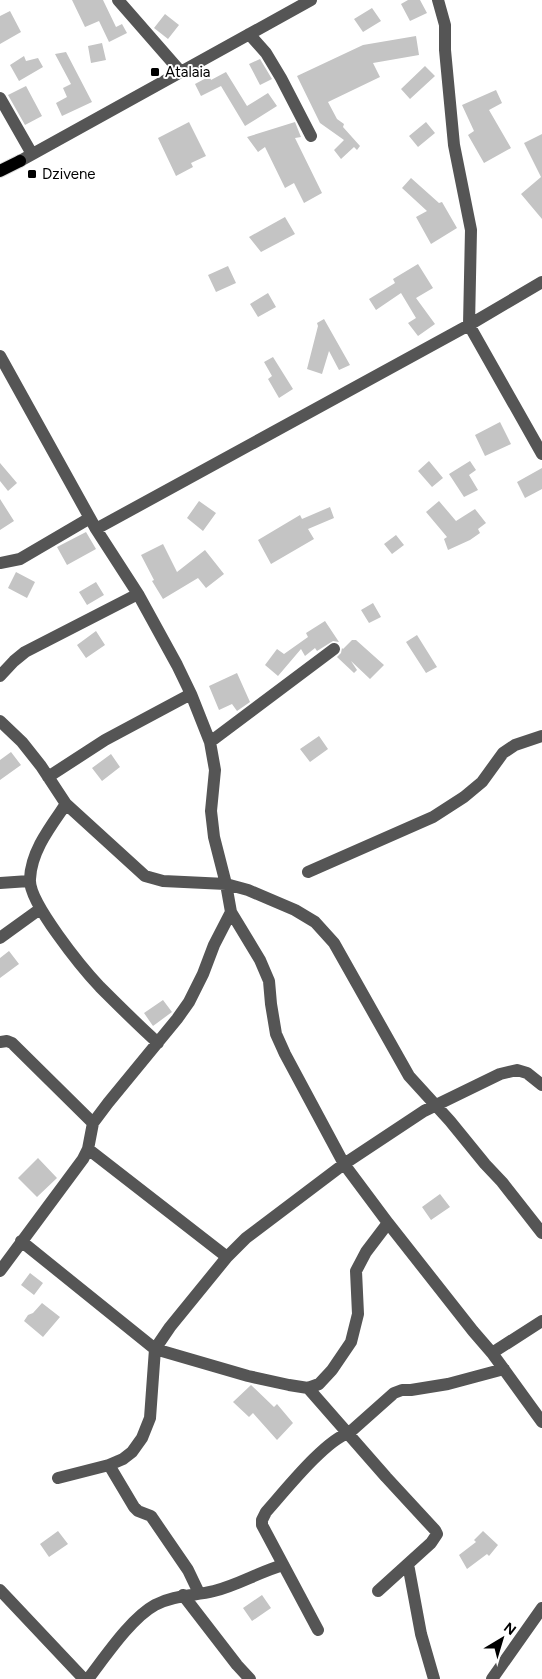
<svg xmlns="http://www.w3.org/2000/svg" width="542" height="1679" viewBox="0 0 542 1679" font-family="Figtree,sans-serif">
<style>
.building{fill:#c4c4c4}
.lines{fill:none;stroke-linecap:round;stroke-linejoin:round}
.major-casing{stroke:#dbdbdb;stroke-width:14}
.minor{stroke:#555;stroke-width:12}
.major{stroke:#000;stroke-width:12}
.poi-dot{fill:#000;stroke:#fff;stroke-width:2}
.labels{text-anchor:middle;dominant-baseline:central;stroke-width:4;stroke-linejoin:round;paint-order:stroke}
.poi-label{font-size:15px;fill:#000;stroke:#fff;text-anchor:start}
</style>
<rect width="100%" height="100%" fill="#fff"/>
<path class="building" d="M72,0h31l13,27 6,-3 5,9 -18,9 -10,-21 -14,6z
M408,0h12l7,13 -17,8 -9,-17z
M372,8l9,13 -18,11 -9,-13z
M10,11l11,21 -21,12v-28z
M165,14l14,11 -11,14 -14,-11z
M416,36l3,19 -46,8 7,14 -52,25 9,17 7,5 -1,3 17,19 -3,4 -3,-3 -13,12 -7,-9 10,-10 -24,-17 -23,-47 66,-31z
M102,43l4,17 -15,3 -3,-17z
M66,52l26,50 -30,14 -6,-13 11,-6 -4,-9 8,-4 -16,-30z
M24,56l2,5 12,-3 5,9 -24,14 -9,-16z
M260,59l12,20 -12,6 -11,-21z
M425,66l10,10 -25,23 -9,-10z
M226,72l21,34 21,-13 9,13 -32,20 -24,-40 -20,10 -6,-12 15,-8 1,4z
M26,86l16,30 -17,9 -17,-30z
M496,90l6,13 -13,7 22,38 -27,15 -16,-28 6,-4 -12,-26z
M189,122l17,34 -15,7 2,4 -17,9 -18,-38z
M295,122l6,15 -6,1 27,55 -18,10 -10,-20 -9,5 -20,-41 -7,5 -11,-15z
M426,122l9,11 -17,14 -9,-11z
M542,134v85l-21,-25 20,-17 -17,-34z
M411,178l28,25 3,-1 15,26 -26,16 -15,-27 11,-6 -25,-23z
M285,217l10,17 -34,18 -12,-15z
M418,264l15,24 -17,10 19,26 -17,12 -10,-13 8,-5 -15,-25 -25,17 -7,-11 26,-16 -2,-4z
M228,266l8,17 -20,9 -8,-17z
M268,293l8,14 -18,10 -8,-13z
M324,319l26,46 -11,5 -10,-19 -7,23 -15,-5 11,-43 -1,-3z
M273,357l20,32 -14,9 -11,-19 4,-3 -8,-14z
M500,422l11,22 -26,12 -10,-21z
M429,461l14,17 -11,9 -14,-16z
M470,461l6,9 -7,5 9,15 -14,7 -15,-23z
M0,463l17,20 -9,8 -8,-10z
M542,468v21l-17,9 -8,-16z
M0,499l14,22 -14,9z
M199,501l17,12 -13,18 -16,-13z
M439,501l17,20 19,-12 11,14 -8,6 2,4 -10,7 -22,10 -4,-11 3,-2 -21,-25z
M330,507l4,11 -26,11 6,10 -43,25 -13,-24 42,-25 2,4z
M86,532l10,17 -29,16 -10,-18z
M396,535l8,10 -12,9 -8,-10z
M163,544l14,28 28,-22 19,24 -18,14 -8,-10 -35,21 -11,-18 2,-1 -13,-25z
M16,572l19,10 -8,16 -19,-10z
M96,582l8,13 -17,10 -8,-13z
M373,603l8,14 -12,6 -8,-13z
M325,621l14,21 -6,-1 -16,10 -2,-3 -10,8 -4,-7 -23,27 -13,-11 12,-16 7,5 24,-17 -2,-4z
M96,631l9,14 -19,13 -9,-13z
M417,635l20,32 -11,6 -20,-31z
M352,640h4l28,25 -14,14 -19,-18 6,9 -3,3 -17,-16 4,-4 1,-5 1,1z
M237,673l13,29 -13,9 -5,-7 -13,6 -10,-24z
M319,736l9,13 -18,13 -10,-13z
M11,752l10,13 -21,15v-20z
M111,754l9,13 -18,14 -10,-13z
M9,951l10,13 -19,14v-20z
M163,1000l9,12 -19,14 -9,-13z
M38,1158l19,20 -20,19 -19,-19z
M440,1194l10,13 -19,13 -9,-13z
M30,1273l13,10 -9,12 -13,-10z
M42,1303l18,14 -17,20 -19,-16 4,-6 5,-2z
M251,1385l23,22 3,-3 16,19 -16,17 -24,-27 -4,4 -16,-15z
M58,1531l10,13 -19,13 -9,-13z
M483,1531l15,14 -9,11 -2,-2 -20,15 -8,-14 17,-13 -2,-2z
M262,1595l9,13 -19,13 -9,-13z"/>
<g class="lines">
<g class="major-casing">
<path id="major" d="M0,171l20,-10"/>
</g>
<path class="minor" d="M118,0l62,71
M438,0l7,25v25l9,95 17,85 -2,95 73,129
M249,34l17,19 15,25 30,58
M0,98l32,56
M20,161l291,-161
M0,356l96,173 42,65 39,71 14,29 19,48 5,28 -4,41 3,26 12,47 5,28 29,48 9,21 2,23 5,30 9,20 59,110 44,59 85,108 19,22 50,69
M96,529l373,-204 73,-43
M0,563l20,-4 70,-41
M0,676l14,-15 11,-9 113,-58
M0,721l22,21 19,24 25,38 79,72 18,5 63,3 22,6 47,20 20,12 19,21 75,133 41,45 35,43 17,18 40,51
M210,742l124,-93
M48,777l57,-37 86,-46
M66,804c-15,22 -35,47 -36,75 -2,23 53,90 70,108 19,19 38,38 58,56
M308,872l125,-55 31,-20 18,-15 21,-29 12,-8 27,-9
M0,883l29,-2
M0,938l40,-29
M0,1042l7,-1 5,2 81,80
M88,1149l139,108
M21,1241l134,108 93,27 41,9 19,3 11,-4 13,-14 19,-28 7,-28 -2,-43 10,-19 22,-29
M0,1271l83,-112 5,-10 5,-26 15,-20 69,-84 12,-17 14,-28 11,-29 17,-33
M492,1353l50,-32
M308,1388l78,89 49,53 2,4 -6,9 -53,48
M109,1465l25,42 4,4 13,5 37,54 11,23
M58,1478l51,-13 14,-6 9,-7 10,-14 8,-20 5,-69 15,-22 57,-70 19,-19 98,-74 80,-53 76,-37 17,-4 10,3 15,12
M408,1564l13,70 13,45
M0,1590l84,89
M183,1595l54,70 13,14
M318,1630l-56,-105v-5l4,-8c18,-20 59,-72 83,-79l45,-40 8,-3h9l37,-6 56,-15
M88,1679c17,-22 43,-61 67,-74 19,-10 39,-9 59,-14 24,-6 45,-19 69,-26
M492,1679l50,-71"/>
<use href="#major" class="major"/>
</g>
<g class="poi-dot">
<rect x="150" y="67" width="10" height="10" rx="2.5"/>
<rect x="27" y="169" width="10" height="10" rx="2.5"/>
</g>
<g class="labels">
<g class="poi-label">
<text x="165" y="72">Atalaia</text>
<text x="42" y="174">Dzivene</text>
</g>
</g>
<g transform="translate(502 1639) rotate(38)" stroke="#ffffff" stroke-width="4" paint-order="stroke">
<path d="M0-4L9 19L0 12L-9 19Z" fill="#000000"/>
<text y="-8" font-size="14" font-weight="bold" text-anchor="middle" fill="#000000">N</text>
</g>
</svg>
